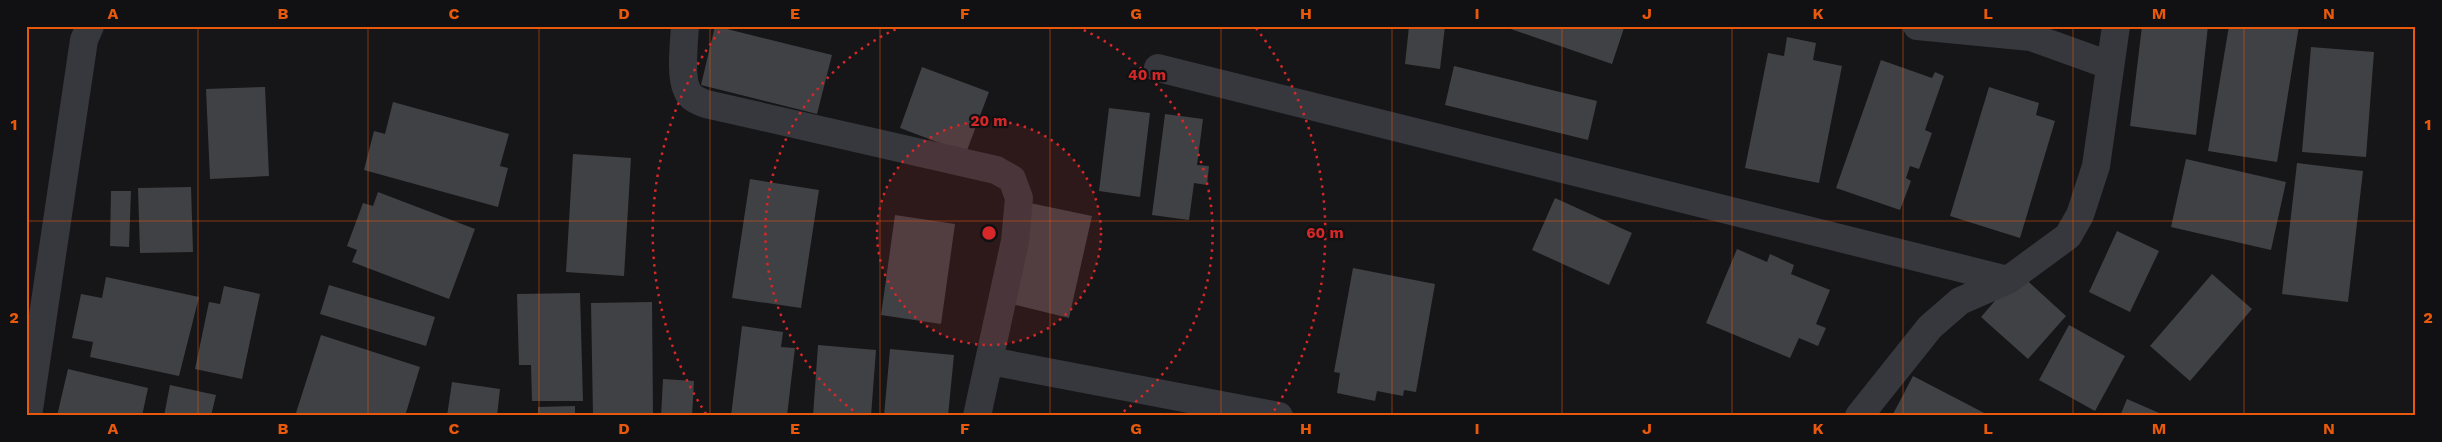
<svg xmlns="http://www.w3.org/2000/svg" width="2442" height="442" viewBox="0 0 2442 442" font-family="'Work Sans',sans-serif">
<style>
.building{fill:#404145}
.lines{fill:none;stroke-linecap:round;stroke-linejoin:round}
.minor{stroke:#37383d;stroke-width:28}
.grid{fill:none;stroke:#e8590c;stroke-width:1;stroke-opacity:0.55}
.ring{fill:none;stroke:#d62828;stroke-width:2.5;stroke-dasharray:2.5 5}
.centre{fill:#d62828;stroke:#111113;stroke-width:2.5}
.ring-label{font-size:15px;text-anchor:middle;font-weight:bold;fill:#d62828;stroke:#111113;stroke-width:4.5;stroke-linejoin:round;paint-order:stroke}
.neatline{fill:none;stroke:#e8590c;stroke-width:2}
.grid-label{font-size:16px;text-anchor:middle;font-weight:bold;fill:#e8590c}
</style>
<rect width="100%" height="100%" fill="#161618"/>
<path class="building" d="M715,26l117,29 -15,59 -116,-29z
M1409,26h36l-5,43 -35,-5z
M1502,26h116l6,2 -12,36z
M2142,26h66l-12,109 -66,-9z
M2229,26h70l-22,136 -69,-11z
M1787,37l29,6 -3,17 29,6 -23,117 -74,-15 23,-115 16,3z
M2311,47l63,5 -8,105 -64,-5z
M1881,60l51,18 3,-6 9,4 -19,54 7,3 -13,36 -9,-3 -4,12 5,3 -11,29 -64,-22z
M1454,66l143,35 -9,39 -143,-35z
M922,67l67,25 -23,61 -66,-25z
M265,87l4,89 -59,3 -4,-90z
M1989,87l50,16 -3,12 19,6 -35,117 -70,-22z
M393,102l116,32 -9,32 8,2 -10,39 -134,-37 10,-39 11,3z
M1109,108l41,5 -10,84 -41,-6z
M1165,114l38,5 -6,46 12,1 -2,19 -13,-2 -5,37 -37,-5z
M573,154l58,4 -7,118 -58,-4z
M2186,159l100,23 -15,68 -100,-23z
M2297,163l66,8 -15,131 -66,-8z
M750,179l69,11 -18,118 -69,-10z
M191,187l2,65 -53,1 -2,-65z
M111,191h20l-2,56 -19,-1z
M378,192l97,37 -26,70 -97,-37 5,-12 -10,-4 16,-43 10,3z
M1555,198l77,35 -23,52 -77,-35z
M1030,203l62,13 -23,102 -61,-15z
M895,215l60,9 -14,100 -60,-9z
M2117,231l42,20 -29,61 -41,-20z
M1737,249l30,13 3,-8 24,11 -3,9 39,16 -14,34 10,4 -8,18 -19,-8 -9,20 -84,-35z
M1353,268l82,16 -19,108 -12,-2 -1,6 -26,-5 -2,10 -38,-8 3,-20 -6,-1z
M2019,273l47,43 -38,43 -47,-42z
M2212,274l40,35 -62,72 -40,-35z
M106,277l93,20 -20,79 -89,-19 3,-15 -21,-4 9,-44 21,4z
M329,285l106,32 -9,29 -106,-32z
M224,286l36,8 -18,85 -47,-10 14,-67 11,2z
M580,293l3,108h-51l-1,-36h-12l-2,-71z
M652,302l1,114h-60l-2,-113z
M2069,325l56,31 -30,55 -56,-31z
M742,326l41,6 -2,15 14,1 -8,68h-56z
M321,335l99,32 -15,49h-110z
M818,345l58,5 -5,66h-58z
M890,349l64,6 -6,61h-64z
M68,369l80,19 -6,28h-85z
M1913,376l77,40h-98z
M663,379l31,2 -2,35h-31z
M452,382l48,7 -3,27h-50z
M170,385l46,10 -5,21h-47z
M2127,399l39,17h-46z
M575,406v10h-37v-9z"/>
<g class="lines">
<path class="minor" d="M685,26c-1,17 -5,50 2,64 3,8 11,11 19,14l290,66 16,9 7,19 -4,43 -38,175
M1917,26l114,11 78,28
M1158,68l850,212
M990,361l289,55
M28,416l56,-376 6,-14
M1859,416l71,-89 30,-26 48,-21 60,-44 12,-21 16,-49 20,-140"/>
</g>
<path class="grid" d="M198,26v390M368,26v390M539,26v390M710,26v390M880,26v390M1050,26v390M1221,26v390M1392,26v390M1562,26v390M1732,26v390M1903,26v390M2073,26v390M2244,26v390M26,221h2390"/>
<circle cx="989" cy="233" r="112" fill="#d62828" fill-opacity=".12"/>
<g class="ring">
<circle cx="989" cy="233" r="112"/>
<path d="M859 415A224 224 0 0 1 901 27M1077 27A224 224 0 0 1 1119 415"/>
<path d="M706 414A336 336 0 0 1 722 28M1256 28A336 336 0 0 1 1272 414"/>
</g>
<circle cx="989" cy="233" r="8" class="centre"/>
<g class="ring-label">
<text x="1147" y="80">40 m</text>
<text x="989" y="126">20 m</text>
<text x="1325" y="238">60 m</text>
</g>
<rect width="2442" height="442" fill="none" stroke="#111113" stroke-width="55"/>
<rect x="28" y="28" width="2386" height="386" class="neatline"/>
<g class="grid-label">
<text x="113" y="19">A</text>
<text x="283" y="19">B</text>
<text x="454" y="19">C</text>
<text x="624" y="19">D</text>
<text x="795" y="19">E</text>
<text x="965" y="19">F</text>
<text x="1136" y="19">G</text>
<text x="1306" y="19">H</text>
<text x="1477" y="19">I</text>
<text x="1647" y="19">J</text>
<text x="1818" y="19">K</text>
<text x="1988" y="19">L</text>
<text x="2159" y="19">M</text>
<text x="2329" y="19">N</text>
<text x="14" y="130">1</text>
<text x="2428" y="130">1</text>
<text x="14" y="323">2</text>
<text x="2428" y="323">2</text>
<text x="113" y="434">A</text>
<text x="283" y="434">B</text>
<text x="454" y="434">C</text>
<text x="624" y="434">D</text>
<text x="795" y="434">E</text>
<text x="965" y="434">F</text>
<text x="1136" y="434">G</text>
<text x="1306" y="434">H</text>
<text x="1477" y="434">I</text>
<text x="1647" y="434">J</text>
<text x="1818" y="434">K</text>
<text x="1988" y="434">L</text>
<text x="2159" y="434">M</text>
<text x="2329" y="434">N</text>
</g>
</svg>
